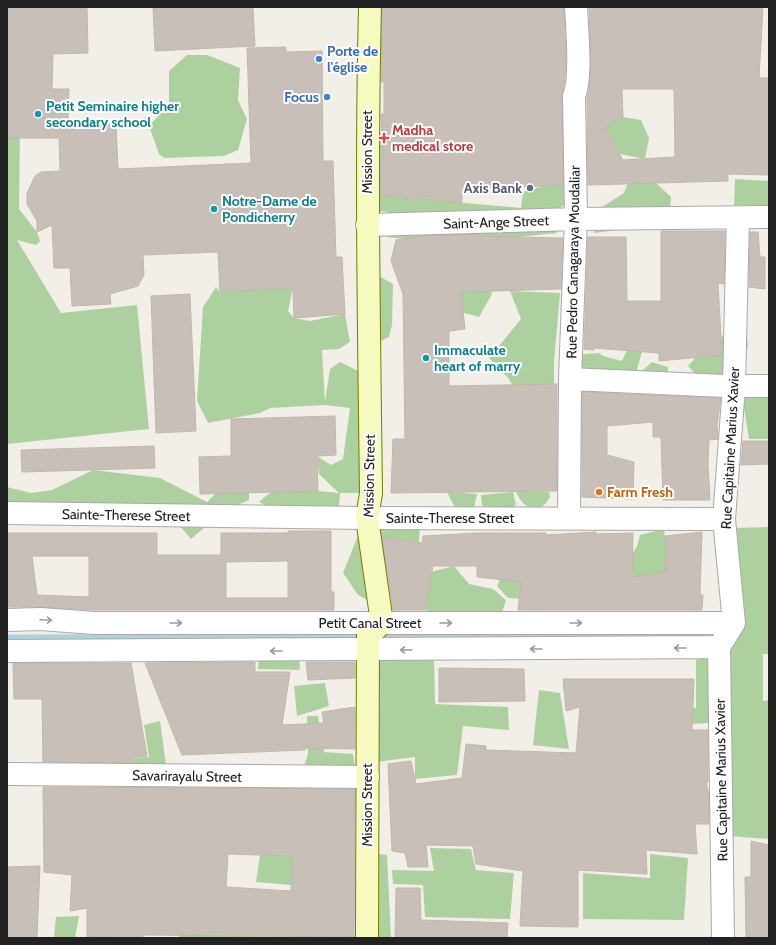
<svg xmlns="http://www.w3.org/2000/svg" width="776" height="945" viewBox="0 0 776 945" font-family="Cabin,sans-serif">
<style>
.forest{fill:#add19e}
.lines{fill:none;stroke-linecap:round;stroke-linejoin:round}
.stream{stroke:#aad3df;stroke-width:7}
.building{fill:#c7bfb8;stroke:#c4b6ab;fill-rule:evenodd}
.street-casing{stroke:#a9a9a9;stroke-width:24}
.secondary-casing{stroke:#707d05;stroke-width:24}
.street{stroke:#fff;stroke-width:22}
.secondary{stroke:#f7fabf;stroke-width:22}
.oneway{stroke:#9c9c9c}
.shop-dot{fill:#3f7fe0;stroke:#fff;stroke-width:1.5}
.culture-dot{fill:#0f9aa8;stroke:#fff;stroke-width:1.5}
.health-dot{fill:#e0444e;stroke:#fff;stroke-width:1.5}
.service-dot{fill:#5c6f8a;stroke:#fff;stroke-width:1.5}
.food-dot{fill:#e8710a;stroke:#fff;stroke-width:1.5}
.labels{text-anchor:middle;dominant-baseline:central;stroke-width:4;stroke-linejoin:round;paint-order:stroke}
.shop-label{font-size:14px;font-weight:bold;fill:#366cbe;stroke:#fff;text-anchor:start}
.culture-label{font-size:14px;font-weight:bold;fill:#0d838f;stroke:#fff;text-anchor:start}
.health-label{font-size:14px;font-weight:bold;fill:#be3a42;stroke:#fff;text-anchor:start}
.street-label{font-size:14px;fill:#222;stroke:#fff}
.service-label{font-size:14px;font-weight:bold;fill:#4e5e75;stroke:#fff;text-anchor:end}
.food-label{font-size:14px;font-weight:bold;fill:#c56008;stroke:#fff;text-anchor:start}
</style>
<rect width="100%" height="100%" fill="#f2efe9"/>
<path class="forest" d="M187,55h20l33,13 -2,32 9,19 -9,31 -14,6 -60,2 -5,-4 -10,-28 20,-22v-33z
M378,101l3,44 11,9 -1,32 5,11 125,11 2,-16 20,-6 14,-13 15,7 -1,20 -16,11 2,22 -68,7 -46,19 -38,-20 -19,-2v-6l6,-6 -4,-13 -15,-2z
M623,117l18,3 8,18 -4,21 -25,-5 -16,-27z
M7,125h13l-1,84 18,23 3,9 -4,4 -19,-5 44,73 76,-8 12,124 -142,15z
M735,179l34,2v26l-35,-2z
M628,183h28l15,14 -1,14 -44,18 -32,4 -3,-19 33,-21z
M483,269l9,25 -13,23 -19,-5 -41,-40z
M379,276l14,8 -1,41 -3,12 -14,7z
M216,287l4,5 73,-4 -5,23 6,7 16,3 35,-7 5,28 -11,7 -17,1 3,52 5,-33 10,-7 18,9 13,23v99h-31l-1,14 -61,5 -19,-10c14,-13 30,-21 49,-24l10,13 21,2 -20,-19 -2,-18 14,9 12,-6 7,-51 -25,-3 -55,3 -10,5 -52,10 -11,-22 6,-94z
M510,291l50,2 -6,69v28l-34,9 -11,-20 -20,-21 32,-39z
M728,326l10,2 9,8 1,12 -19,19 3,11 -31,2 -13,-14 7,-8 17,-2z
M627,350l15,2 -10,34 -55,-10 -6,-21 28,-2 4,3 19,5z
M652,362l16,5v9l-27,-4z
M741,389l28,3v47h-20z
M93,470l67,8 47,24 13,-13 29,1v10l-25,11 -33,28 -11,-13 -173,-7v-32l24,6 21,-3z
M447,492l30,2 -3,14h-19z
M513,492l3,13 -12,8 -12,1 -10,-9 -1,-10z
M516,492h33l1,5c-12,21 -26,12 -34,-5z
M365,518l55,5 -1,19 -41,-1 -2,64 -18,-10 -15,-22z
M769,527v127h-6v47l6,-1v139l-41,-3 4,-308z
M664,529l2,18 1,48 -48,-19 18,-30 3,-11z
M454,566l15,18 24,5 13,11 -5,16 -75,2v-14l-7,-25 15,-8z
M528,579l-3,20 -17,-1 -11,-12 3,-6z
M259,655h40l1,15 -42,-1z
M713,655l-2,68 -99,4v-17l84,-2v-48z
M434,658l1,46 73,3 1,23 -46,-4 -6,49 -42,4v-22l-39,5 1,-102z
M325,683l4,23 -32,10 -3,-30z
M539,690l21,3 9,56 -36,-4z
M307,716h11l6,36 29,2 3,18h-54l6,-18z
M160,721l7,51h-54l3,-14 33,-1 -5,-32z
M430,848l41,1 5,21 38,3 -4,46 -85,-2 -2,-32 -30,-1 -1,-14 42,1z
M372,853l15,2 4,83h-20z
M650,854l38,4 -4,62 -101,-1v-46l67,5z
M260,855l33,1 -2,29 -35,-3z
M79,916l-4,22h-21l2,-21z
M179,935l118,2v1h-118z"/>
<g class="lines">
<path class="stream" d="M7,638l694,-2"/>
</g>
<path class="building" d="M7,7h80l1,46 -35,1 -1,35h17l-1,37 48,-2 2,45 133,-6 -4,-115 39,-1v5l36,-1 1,110h10l3,96h6l3,57 -51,4 -1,-30 -73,4 -2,-40 -75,3 1,20 -6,11 -28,8 1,10 -39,2 -2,-38h-16l-2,-43 -15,7v-11l-10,-17v-11l8,-17 6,-4 19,-1 -1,-33h-52z
M153,7h100l2,39 -100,5z
M382,7h182l2,58 -2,20 -2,11 1,89 -101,5v13l-81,-8v-36h2l-2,-45h3v-32h-3z
M589,7h174l-4,71h10v97l-41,-1v7l-140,4 -1,-87 2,-9 2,-24zM622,89h52l1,68 -52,3 -19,-33 19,-10z
M661,231h64l-1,53 -6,-1 4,72 -63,6v-8l-65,-5v2l-10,-1 4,-112h38l1,64h34z
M750,232h8l2,25h5v32l-16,-2z
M475,234v2l88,2 -2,51 -100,3 4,37 -16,2v55l108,-2v107l-166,2 2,-54h12l-2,-145 -12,-33 5,-21 29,-4z
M190,294l6,137 -40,2 -5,-137z
M582,392l139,6 -4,27 1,14 -9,1 -1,25 2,35h-47l-2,-63h-8v-15l-46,4v29l27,7 -1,37 -51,-2z
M335,416l1,39 -19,1 1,35 -118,3 -1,-37 32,-1v-37z
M743,441h26v23l-28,1z
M154,446l1,22 -133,4 -1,-22z
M288,531h43v61h3v18h-240l-52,-3h-35v-74h150v22h64v-22h67zM32,556h57v41l-52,-2zM288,561v37h-62v-36z
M596,532v2l37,-1 -1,44 34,-5 -1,-36 37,-4 -2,63h3l-1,15h-184l3,-28 -44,-5v-11h-44l-8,44h-32l-11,-73 40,6 1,-7 54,-3h69v2z
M255,662v10h35l-8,53 42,-2 -2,-11 33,-5v42l-50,-1v2l-123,5 -37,-92z
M306,662h49v16l-47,2z
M13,663h118l16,93 -16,1v6l-88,-1 -1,-63h-28z
M439,668l85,1 1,32 -86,1z
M563,679h131l-2,51h16v52h-2l3,14v28h-14l2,30 -51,-4 1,24 -69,-4v57l-58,-1 3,-55 -47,-7 -3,-18 -47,-1 2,22h-20l-3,-14 -13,-2 -4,-87 23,-3 5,23 46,-6 4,-34 20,2v4l90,3 4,-46 -14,4z
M43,787l312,2 -1,148 -211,-2v3l-56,-1v-29l-17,3 2,-36 -28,-3zM228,854l64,2 -1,35 -65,-4z
M751,841l18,4v93h-23l-1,-61h6z
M40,866l-3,72h-30v-71z
M396,888h24l1,32 87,3 -1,15h-112z"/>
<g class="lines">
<g class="street-casing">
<path id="street" d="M367,225l209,-6 193,-2
M570,379l155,7h44
M7,513l358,5 359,1
M569,518l1,-139 6,-160 -2,-123c8,-19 3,-67 2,-89
M7,620l34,-1 53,4h640
M7,651l712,-4
M7,774l361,3
M723,938l-4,-291 15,-24 -10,-104 10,-133 4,-168"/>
</g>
<g class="secondary-casing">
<path id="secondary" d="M367,938l1,-302 14,-13 -15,-105 4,-25c-2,-162 -5,-324 -1,-486"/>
</g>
<use href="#street" class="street"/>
<use href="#secondary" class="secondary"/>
</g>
<defs><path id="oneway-shaft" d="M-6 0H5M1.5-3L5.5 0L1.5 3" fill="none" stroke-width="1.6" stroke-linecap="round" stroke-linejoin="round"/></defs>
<g class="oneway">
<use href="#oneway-shaft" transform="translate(46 620) rotate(3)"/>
<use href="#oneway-shaft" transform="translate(176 623)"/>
<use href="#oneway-shaft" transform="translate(446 623)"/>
<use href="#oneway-shaft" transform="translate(576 623)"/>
<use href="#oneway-shaft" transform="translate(680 648) rotate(180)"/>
<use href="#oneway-shaft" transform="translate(536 649) rotate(180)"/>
<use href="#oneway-shaft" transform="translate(406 650) rotate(180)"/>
<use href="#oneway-shaft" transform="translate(276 651) rotate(180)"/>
</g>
<g class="shop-dot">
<circle cx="319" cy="59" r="4"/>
<circle cx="327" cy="97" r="4"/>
</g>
<g class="culture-dot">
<circle cx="38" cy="114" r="4"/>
<circle cx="214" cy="209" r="4"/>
<circle cx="426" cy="358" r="4"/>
</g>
<path class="health-dot" d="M382 132h4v4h4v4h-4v4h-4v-4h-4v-4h4z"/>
<circle class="service-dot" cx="530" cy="188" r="4"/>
<circle class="food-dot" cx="599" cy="492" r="4"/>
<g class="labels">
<g class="shop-label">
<text x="327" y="51">Porte de<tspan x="327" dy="16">l'église</tspan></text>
<text x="319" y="97" text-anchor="end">Focus</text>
</g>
<g class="culture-label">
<text x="46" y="106">Petit Seminaire higher<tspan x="46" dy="16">secondary school</tspan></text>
<text x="222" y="201">Notre-Dame de<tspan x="222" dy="16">Pondicherry</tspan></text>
<text x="434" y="350">Immaculate<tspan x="434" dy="16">heart of marry</tspan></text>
</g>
<g class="health-label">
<text x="392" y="130">Madha<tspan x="392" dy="16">medical store</tspan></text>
</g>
<g class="street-label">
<text transform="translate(367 152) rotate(-90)">Mission Street</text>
<text transform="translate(496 222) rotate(-2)">Saint-Ange Street</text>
<text transform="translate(573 262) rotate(-89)">Rue Pedro Canagaraya Moudaliar</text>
<text transform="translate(730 448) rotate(-87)">Rue Capitaine Marius Xavier</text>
<text transform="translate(369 476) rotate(-89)">Mission Street</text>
<text transform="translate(126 515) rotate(1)">Sainte-Therese Street</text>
<text x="450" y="518">Sainte-Therese Street</text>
<text x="370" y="623">Petit Canal Street</text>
<text transform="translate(187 776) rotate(1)">Savarirayalu Street</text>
<text transform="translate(721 780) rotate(-91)">Rue Capitaine Marius Xavier</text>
<text transform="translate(367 805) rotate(-90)">Mission Street</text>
</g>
<g class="service-label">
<text x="522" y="188">Axis Bank</text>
</g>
<g class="food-label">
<text x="607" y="492">Farm Fresh</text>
</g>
</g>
<rect width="776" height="945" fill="none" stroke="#222222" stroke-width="16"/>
</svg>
